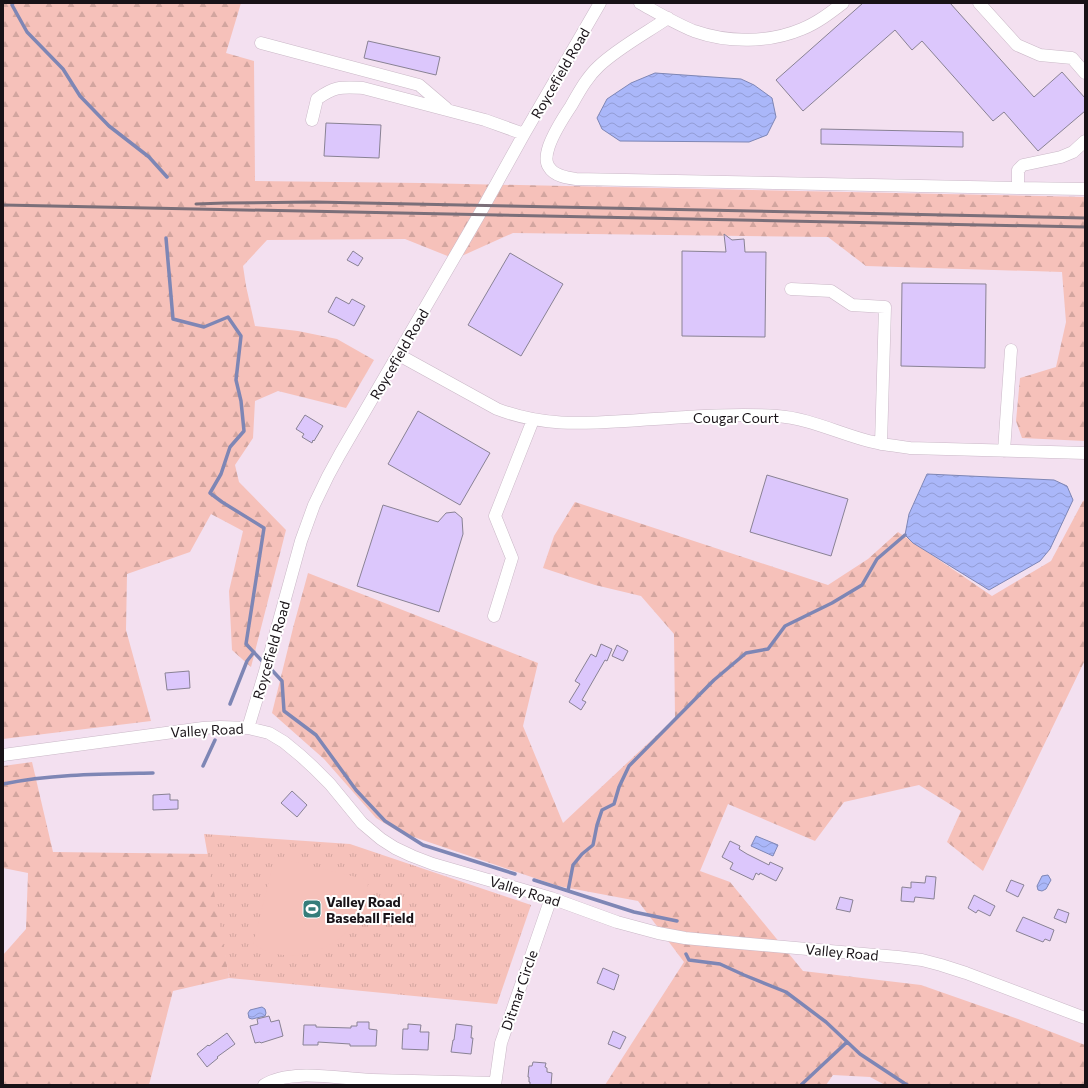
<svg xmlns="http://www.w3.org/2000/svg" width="1088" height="1088" viewBox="0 0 1088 1088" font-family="Commissioner,sans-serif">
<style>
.forest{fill:url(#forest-firs)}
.park{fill:url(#park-tufts)}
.pitch{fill:#f6c1ba}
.water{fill:url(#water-waves);stroke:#7e86b5}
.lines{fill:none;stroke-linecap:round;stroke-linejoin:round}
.stream{stroke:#7e86b5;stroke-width:3.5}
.building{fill:#dcc7fc;stroke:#898294}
.minor-casing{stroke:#cab8c7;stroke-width:13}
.minor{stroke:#fff;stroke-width:12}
.rail{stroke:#7b6f79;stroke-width:3}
.labels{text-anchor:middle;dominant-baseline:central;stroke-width:4;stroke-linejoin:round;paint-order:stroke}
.street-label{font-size:14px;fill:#181217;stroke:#fff}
.poi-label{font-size:14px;font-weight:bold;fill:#181217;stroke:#fff;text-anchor:start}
</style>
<defs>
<pattern id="forest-firs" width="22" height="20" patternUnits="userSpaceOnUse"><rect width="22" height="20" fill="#f6c1ba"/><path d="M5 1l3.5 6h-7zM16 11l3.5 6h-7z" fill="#d2a59f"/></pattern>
<pattern id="park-tufts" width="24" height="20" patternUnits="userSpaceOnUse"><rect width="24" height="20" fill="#f6c1ba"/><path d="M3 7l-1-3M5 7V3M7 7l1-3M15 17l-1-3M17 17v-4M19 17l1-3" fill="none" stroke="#d2a59f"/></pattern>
<pattern id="water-waves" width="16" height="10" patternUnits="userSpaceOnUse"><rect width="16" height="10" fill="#aab7f9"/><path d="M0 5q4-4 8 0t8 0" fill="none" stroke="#929cd5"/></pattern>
</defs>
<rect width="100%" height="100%" fill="#f3e0f0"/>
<path class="forest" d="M3,3h238l-15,50 28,8 1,120 166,2 664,14v244l-63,-3 -6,-17 4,-43 36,-11 10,-45 -4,-50 -196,-6 -38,-29 -315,-4 -58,26 -50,-20 -138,1 -24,26 3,20 9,40 43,5 39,8 37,21 -28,48 -68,-17 -23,10 -2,37 -18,27 4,17 47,48 -35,137 -19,-17 -3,-59 14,-60 -32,-17 -21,38 -63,22 -1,56 25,91 -148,18z
M1085,500v160l-102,211 -36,-29 14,-31 -42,-26 -75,17 -29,39 -87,-37 -28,67 30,11 73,89 118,14 97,34 67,26v40h-200l-15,-8 -37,-2 -7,10h-221l79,-123 -46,-61 -80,-15 -159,-54 -23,-14 -52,-59 -52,-46 21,-85 15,-55 230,90 -15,63 40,97 112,-105 -1,-84 -33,-38 -46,-11 -52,-17 11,-32 21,-34 253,83 40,-26 30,-27 94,64 59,-35 32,-60z
M32,762l21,90 158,2 18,124 -56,13 -24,94h-146v-130l23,-26 2,-56 -25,-5v-102z"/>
<path class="park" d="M204,834l146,10 181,61 -34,99 -268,-26z"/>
<path class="pitch" d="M275,857l93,23c0,8 -1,17 -4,24 -13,37 -53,59 -92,49 -7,-2 -13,-6 -19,-9z"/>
<path class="water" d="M655,73l86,6 13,6 18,13 4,19 -9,18 -18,7 -129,-1 -18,-12 -5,-11 10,-19 24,-16z
M927,474l127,6 13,6 6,14 -23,49 -10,12 -51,29 -76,-47 -8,-8 4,-21z
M756,836l22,9 -5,11 -22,-10z
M1048,875l3,5 -5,9 -4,2 -4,-1 -1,-4 5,-10z
M262,1007l3,2 1,4 -1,3 -13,3 -3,-1 -1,-5 2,-3z"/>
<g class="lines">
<path class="stream" d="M13,3l-1,2 15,27 36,37 17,27 29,30 40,31 18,20
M166,238l7,81 31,8 24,-10 13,19 -5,44 5,21 3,30 -14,16 -9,27 -11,19 12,9 42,26 -18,116 18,19
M269,667l13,14 2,30 32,24 40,55 29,31 38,24 92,29
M230,704l17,-43 7,-9
M203,766l12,-26
M3,784c49,-10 100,-10 150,-11
M534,880l100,32 43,9
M568,891l5,-26 9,-11 11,-9 4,-20 5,-15 12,-6 5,-17 10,-21 85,-86 32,-27 22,-4 17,-23 47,-23 30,-18 15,-26 28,-24
M686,954l3,6 31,4 24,11 42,17 40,30 34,32 47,31
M801,1085l46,-43"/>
</g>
<path class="building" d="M863,3h87l84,94 28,-25 23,26v13l-47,40 -34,-39 -11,9 -71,-80 -10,9 -17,-20 -92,81 -27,-31z
M368,41l72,16 -4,18 -72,-17z
M326,123l55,2 -2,33 -55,-2z
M821,129l142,3v15l-142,-3z
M724,234l8,6 12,-1 1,13h21l-1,85 -83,-1v-85l44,1z
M353,251l10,7 -5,8 -11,-6z
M510,253l53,31 -42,72 -53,-31z
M902,283l84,1 -1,84 -84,-2z
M336,297l13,7 3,-5 13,7 -11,20 -26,-14z
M418,411l72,42 -30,52 -72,-41z
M305,415l18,11 -9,15 -1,-1 -1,3 -10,-6 2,-3 -8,-5z
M767,475l81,24 -17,57 -81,-24z
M383,505l55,17 8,-9 9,-1 7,6 1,16 -24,78 -82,-26z
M601,644l11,5 -5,12 -2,-1 -23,40 4,2 -5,8 -12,-8 11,-18 -5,-3 16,-27 5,3z
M617,645l11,6 -5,10 -11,-5z
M189,671l1,17 -23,2 -2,-17z
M292,791l15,14 -10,12 -16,-14z
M170,794v6h8v9l-25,1v-15z
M730,841l10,5 -1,3 8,5 22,11 1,-3 13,6 -7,13 -16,-8 -1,2 -3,-2 -3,7 -23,-11 3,-6 -11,-6z
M926,876l10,1 -2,22 -19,-2 -1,5 -13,-1 1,-14 9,1v-6l14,1z
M1011,880l13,5 -6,12 -12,-6z
M974,895l21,11 -5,10 -12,-6 -2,3 -8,-5z
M840,897l13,3 -3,12 -14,-3z
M1058,909l11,4 -3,10 -12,-5z
M1023,917l31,13 -4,11 -5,-2 -2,3 -27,-11z
M603,968l16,7 -5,15 -17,-7z
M269,1016l2,6 8,-2 4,16 -22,7 -1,-1 -5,1 -5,-17 8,-2 -1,-5z
M357,1022h12v7l8,1 -1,16h-26v-2l-32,-2v3h-15l1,-20h12v2l35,1v-2h6z
M408,1024l13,1 -1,7h9l-1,18 -26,-1 1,-20h5z
M456,1024l16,2 -1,12h2l-2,16 -20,-2 2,-12h1z
M613,1031l13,6 -6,12 -12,-5z
M227,1033l8,11 -18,13 1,1 -11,9 -10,-13 11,-9 1,1z
M533,1062l13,1 -1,4 2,1v4l5,1 -1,12h-21v-3h-1v-5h-1l1,-11h3z"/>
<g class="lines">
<g class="minor-casing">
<path id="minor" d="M640,3c18,10 36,21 54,28 34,12 75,12 108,-2 15,-6 28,-16 41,-26
M979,3l38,42 23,10 32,3 13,15
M668,18c-22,15 -50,30 -69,48 -12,11 -20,26 -28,40 -8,12 -17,26 -22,40 -2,6 -4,16 0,21 5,9 19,11 27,12l442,9v-18l5,-5 38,-8 12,-5 12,-11
M261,43l158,42 27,23
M312,120l5,-21c18,-13 24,-12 46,-11l122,32 39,14
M1018,188l67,1
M791,289l40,2 21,14 33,2 -4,137
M399,355l98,54c50,19 91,14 143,11 45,-3 93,-7 137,-4 30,2 59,16 88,24 14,4 30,6 45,8l175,5
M1004,451l7,-101
M494,616l18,-58 -17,-42 38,-96
M248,728l16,-53 37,-134 13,-36 14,-29 12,-22 139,-239 45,-81 76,-131
M3,755l200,-27 17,-1 28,1 21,5 15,9 17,14 13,12 16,16 32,39 19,16 14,9 17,8 21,8 118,34 66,24 41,11 27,5 31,3 182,16 24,3 19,5 25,8 119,45
M264,1085c26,-17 77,-6 108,-5 41,1 82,2 123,3
M495,1085l6,-42 50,-145"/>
</g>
<use href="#minor" class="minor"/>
<path class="rail" d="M196,204l29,-1 90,-1 770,16
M3,205l1082,22"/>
</g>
<defs>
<g id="stadium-square" transform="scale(1)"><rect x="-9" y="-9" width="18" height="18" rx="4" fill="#357d7a" stroke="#fff"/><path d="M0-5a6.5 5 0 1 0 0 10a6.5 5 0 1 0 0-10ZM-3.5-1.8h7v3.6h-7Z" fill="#fff"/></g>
</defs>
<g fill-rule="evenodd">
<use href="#stadium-square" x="312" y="909"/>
</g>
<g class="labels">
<g class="street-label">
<text transform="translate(560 73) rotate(-60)">Roycefield Road</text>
<text transform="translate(399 354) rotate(-60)">Roycefield Road</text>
<text x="736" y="417">Cougar Court</text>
<text transform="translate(271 650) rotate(-74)">Roycefield Road</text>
<text transform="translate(207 730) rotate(-3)">Valley Road</text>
<text transform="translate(525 891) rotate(17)">Valley Road</text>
<text transform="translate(842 952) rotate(5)">Valley Road</text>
<text transform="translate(519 990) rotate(-71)">Ditmar Circle</text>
</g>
<g class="poi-label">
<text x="326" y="901">Valley Road<tspan x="326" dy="16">Baseball Field</tspan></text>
</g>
</g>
<rect width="1088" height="1088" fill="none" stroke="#181217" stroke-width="8"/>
</svg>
